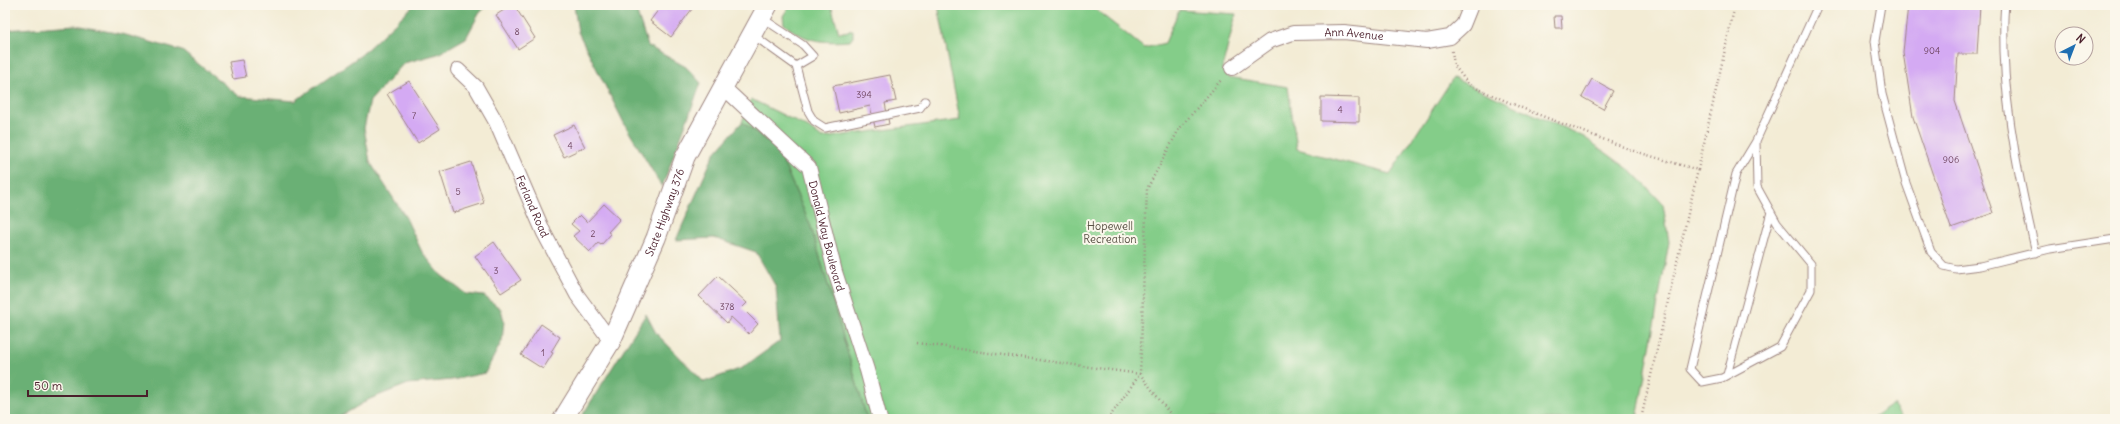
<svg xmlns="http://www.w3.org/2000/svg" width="2120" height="424" viewBox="0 0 2120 424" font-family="Delius,sans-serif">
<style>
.green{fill:#84cd89;stroke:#67765a}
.forest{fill:#6bb075;stroke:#5a6850}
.building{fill:#d4aaf3}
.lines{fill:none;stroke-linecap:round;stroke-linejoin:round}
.service-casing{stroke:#9e8680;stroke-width:9}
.minor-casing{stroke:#9e8680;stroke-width:16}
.secondary-casing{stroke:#9e8680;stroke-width:21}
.path{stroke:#9e8680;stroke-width:2.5;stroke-dasharray:1 3;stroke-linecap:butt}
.service{stroke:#fff;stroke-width:7}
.minor{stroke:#fff;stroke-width:14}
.secondary{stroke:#fff;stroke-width:19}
.labels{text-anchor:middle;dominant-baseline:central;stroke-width:4;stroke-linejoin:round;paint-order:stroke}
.number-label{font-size:9px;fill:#6c425d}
.street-label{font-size:11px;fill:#4a1f2b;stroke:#fbf7ec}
.park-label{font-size:11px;fill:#5b5347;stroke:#fbf7ec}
</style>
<rect width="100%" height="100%" fill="#fbf7ec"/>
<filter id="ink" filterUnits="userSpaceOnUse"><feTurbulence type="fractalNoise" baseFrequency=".025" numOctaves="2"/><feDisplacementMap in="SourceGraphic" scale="8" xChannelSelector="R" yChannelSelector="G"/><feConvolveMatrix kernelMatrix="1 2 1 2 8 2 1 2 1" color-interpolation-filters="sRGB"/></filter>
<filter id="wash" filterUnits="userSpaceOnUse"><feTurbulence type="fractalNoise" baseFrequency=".012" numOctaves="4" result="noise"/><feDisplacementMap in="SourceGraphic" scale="16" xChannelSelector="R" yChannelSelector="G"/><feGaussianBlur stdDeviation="0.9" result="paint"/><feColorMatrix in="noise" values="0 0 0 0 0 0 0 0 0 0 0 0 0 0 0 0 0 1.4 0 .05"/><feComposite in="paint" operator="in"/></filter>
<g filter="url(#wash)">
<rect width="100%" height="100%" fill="#f3ecd5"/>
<path class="green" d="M790,5h41l8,28 14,-3v7l-3,4c-28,2 -44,1 -66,-17l-1,-8z
M938,5h152l54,43 21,-5 14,-33 57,4 -14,55 7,8 59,10 9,62 93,25 63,-96 131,59 50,36 29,31 6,38 -32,177h-770l-56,-192 -34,-79 -35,-26 9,-23 58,29 13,10 138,-18z
M1893,404l10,15h-33z"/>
<path class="forest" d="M414,5h73l-8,9 -13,24 -28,16 -34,9 -34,38 -6,27 6,34 36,56 16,34 19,23 25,19 18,2 17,13 3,12 -2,20 -17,32 -33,7 -44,4 -38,15 -34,20h-331v-389l70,-5 51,10 56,16 57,45 56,5 66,-46z
M574,5h65l-2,8 11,33 38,21 15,16 -39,104 -37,-62 -47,-93z
M742,122l35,26 34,79 56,192h-287l66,-105 10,19 48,49 38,-14 38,-27 -4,-54 -20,-35 -42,-14 -38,2 38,-86z"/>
<g id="blocks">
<path class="building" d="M512,5h2l21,33 -17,11 -22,-34z
M662,5h33l-24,32 -21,-16z
M1908,5h72l-3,49h-19l-3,47 38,112 -42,15 -38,-111 -10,-65z
M1554,16h7l1,12h-7z
M242,60l4,17 -13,2 -4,-17z
M890,75l6,26 -11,2 4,21 -14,3 -5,-21 -31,7 -6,-27z
M1592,79l21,12 -10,18 -21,-12z
M409,81l31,48 -22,14 -31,-49z
M1321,97l38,1v24l-38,-1z
M574,125l11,22 -21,10 -11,-22z
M471,162l13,41 -31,10 -13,-41z
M604,204l16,15 -12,13 3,2 -10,11 -3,-2 -8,9 -17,-16 6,-5 -8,-7 9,-9 7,7z
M494,242l27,38 -20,13 -26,-37z
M718,276l29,27 -5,5 16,16 -9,10 -18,-17 -4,6 -28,-27z
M541,324l19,13 -9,15 2,1 -10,16 -22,-14z"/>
</g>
</g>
<g filter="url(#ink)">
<use href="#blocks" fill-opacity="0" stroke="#9e8680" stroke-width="1"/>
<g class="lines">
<g class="service-casing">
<path id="service" d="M1881,5l-6,36 7,53 24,89 25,69 13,14 12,3 24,-3 70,-17 65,-10
M2005,5c-2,15 -1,30 -1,46 2,68 17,136 32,202
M753,35l43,31 17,-10 -10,-11 -41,-27
M796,66l12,45 6,10 11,7 95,-20 5,-7
M1756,141l1,46 20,36 34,41v26l-31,57 -58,31 -20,4 -12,-13 46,-195 20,-33 62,-136
M1727,375l44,-163"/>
</g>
<g class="minor-casing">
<g id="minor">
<path id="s1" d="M1232,68l38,-27 23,-8 51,-1 83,9 23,-4 13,-12 8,-20"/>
<path id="s2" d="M458,70l18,17 20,35 48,111 33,62 34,46"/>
<path id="s3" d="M722,86l87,81 26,105 32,98 13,49"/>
</g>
</g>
<g class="secondary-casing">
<g id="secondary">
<path id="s4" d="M563,419l48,-78 45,-103 29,-81 83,-152"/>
</g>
</g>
<path class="path" d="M1452,51l2,14 15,20 60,26 105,40 64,19 -57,249
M1698,170l37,-165
M917,343l223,31 -32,45
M1174,419l-34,-45 7,-185 32,-60 43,-50"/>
<use href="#service" class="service"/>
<use href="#minor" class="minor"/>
<use href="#secondary" class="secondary"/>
</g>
</g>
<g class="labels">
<g class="number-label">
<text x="517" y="31">8</text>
<text x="1932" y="50">904</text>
<text x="864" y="94">394</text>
<text x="1340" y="109">4</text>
<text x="414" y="115">7</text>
<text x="570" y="145">4</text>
<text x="1951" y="159">906</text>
<text x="458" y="191">5</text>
<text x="593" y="233">2</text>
<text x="496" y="270">3</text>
<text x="727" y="306">378</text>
<text x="543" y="352">1</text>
</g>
<g class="street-label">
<text stroke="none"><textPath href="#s1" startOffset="132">Ann Avenue</textPath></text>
<text stroke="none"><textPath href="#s2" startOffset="157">Ferland Road</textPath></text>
<text stroke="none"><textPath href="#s4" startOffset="231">State Highway 376</textPath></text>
<text stroke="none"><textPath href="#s3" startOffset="190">Donald Way Boulevard</textPath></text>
</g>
<g class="park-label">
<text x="1110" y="226">Hopewell<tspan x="1110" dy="13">Recreation</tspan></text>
</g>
</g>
<rect width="2120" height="424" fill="none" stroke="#fbf7ec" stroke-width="20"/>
<g transform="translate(2074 46) rotate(42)"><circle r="19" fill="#fbf7ec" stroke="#b4a19f"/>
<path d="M0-3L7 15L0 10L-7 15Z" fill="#1f6fb2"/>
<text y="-6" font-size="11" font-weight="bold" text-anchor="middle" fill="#4a1f2b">N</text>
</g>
<path d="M28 390v6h119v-6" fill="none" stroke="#4a1f2b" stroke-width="2"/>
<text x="34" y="390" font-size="12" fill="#4a1f2b" stroke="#fbf7ec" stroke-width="3" paint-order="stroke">50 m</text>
</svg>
